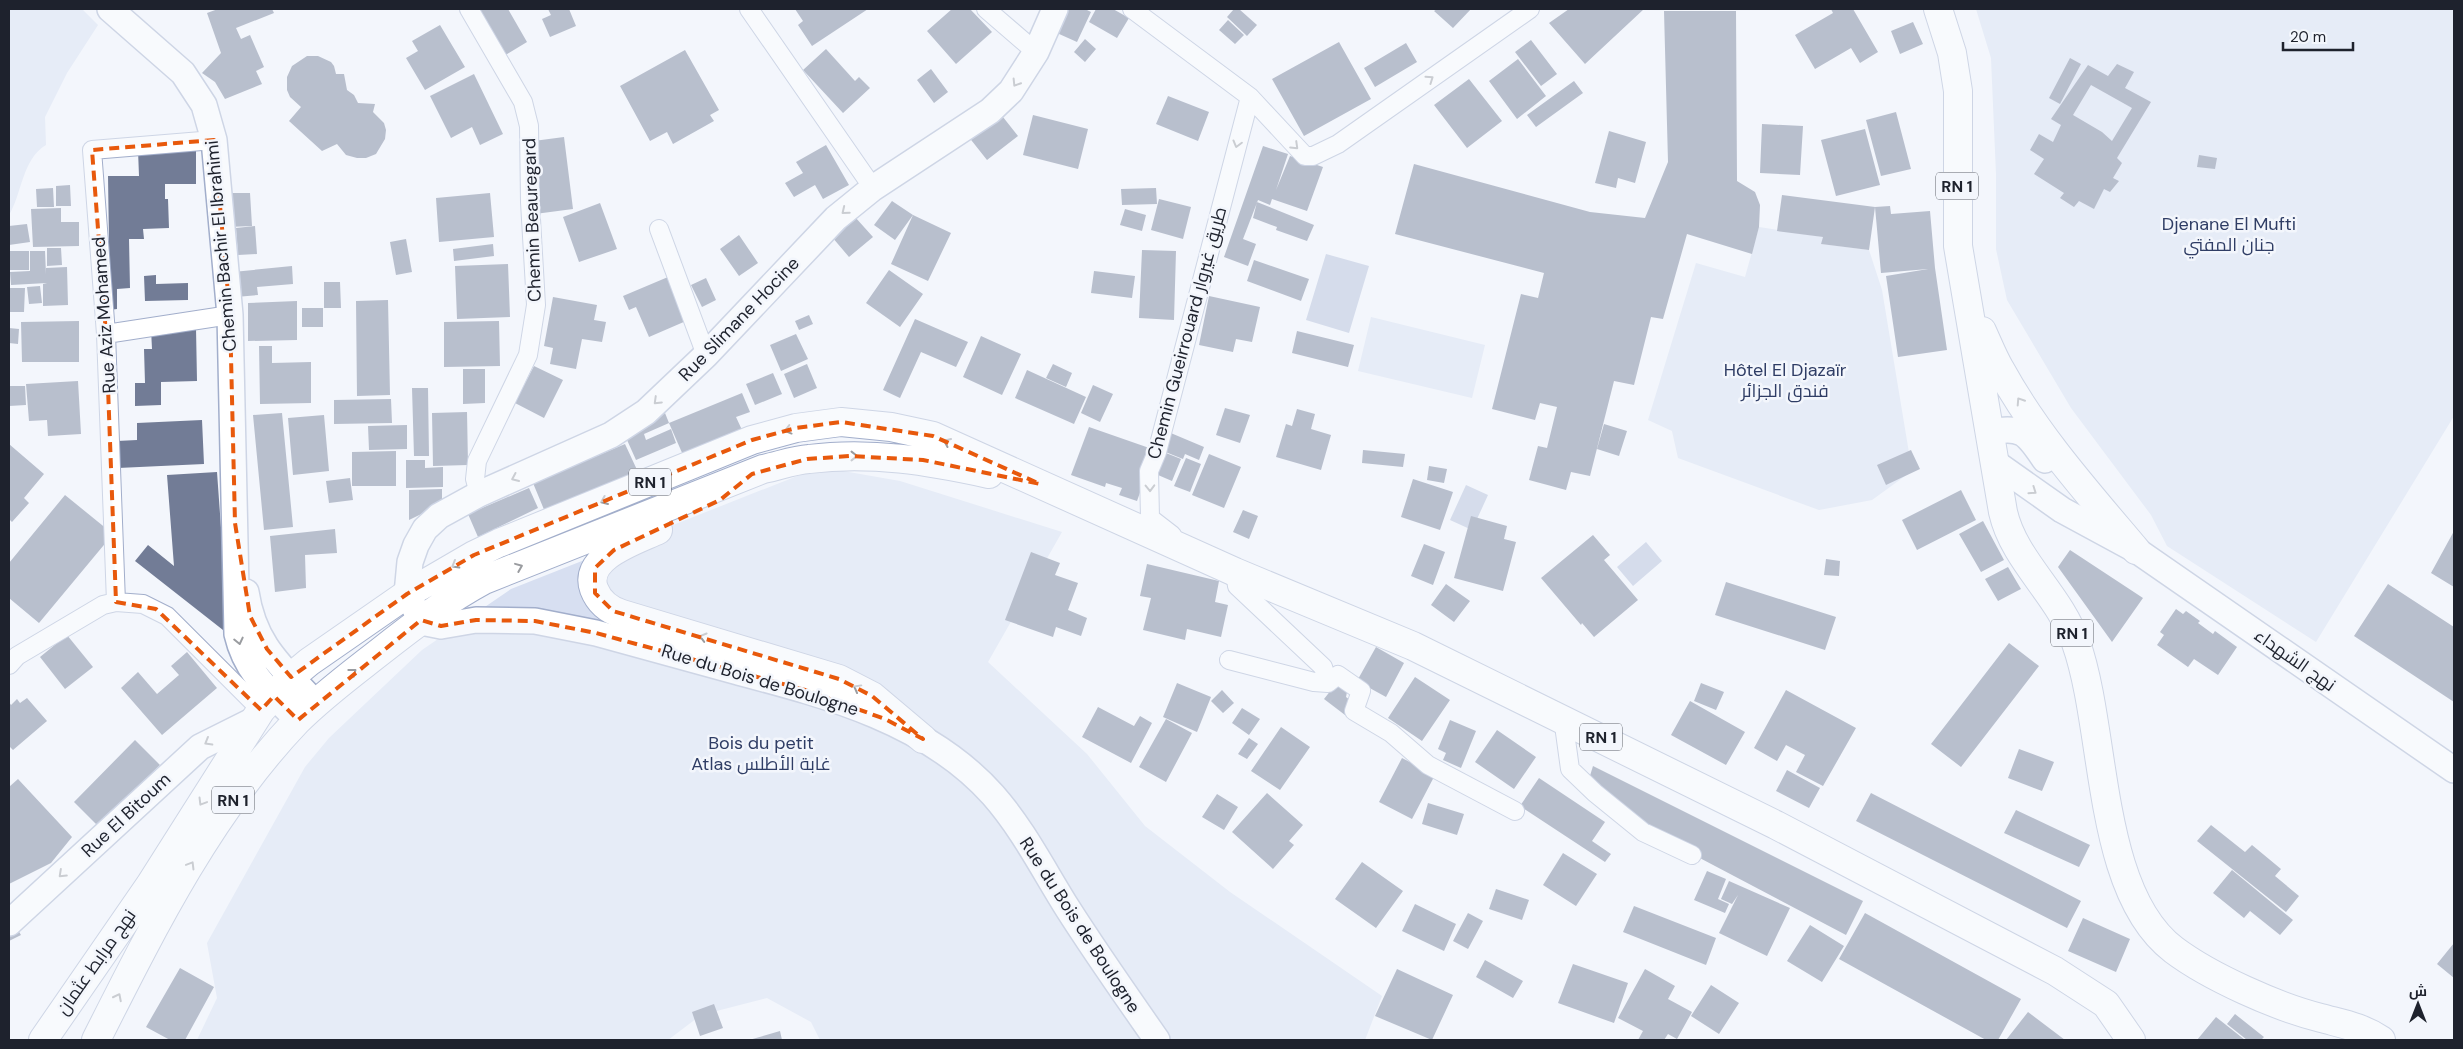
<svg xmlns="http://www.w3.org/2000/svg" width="2463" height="1049" viewBox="0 0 2463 1049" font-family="'DM Sans',Cairo,sans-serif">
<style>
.green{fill:#d7dff1}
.water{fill:#b1bcd8}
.building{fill:#727c96;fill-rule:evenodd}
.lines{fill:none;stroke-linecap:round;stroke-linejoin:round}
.street-casing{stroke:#a2aecb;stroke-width:20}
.secondary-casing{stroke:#a2aecb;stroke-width:28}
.primary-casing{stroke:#a2aecb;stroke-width:30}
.street{stroke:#fff;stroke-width:18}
.secondary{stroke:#fff;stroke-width:25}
.primary{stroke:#fff;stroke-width:28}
.oneway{stroke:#9a9ca0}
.marked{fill:none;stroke:#e8590c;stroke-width:4;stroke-dasharray:10 6;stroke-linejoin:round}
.labels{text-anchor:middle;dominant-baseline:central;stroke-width:5;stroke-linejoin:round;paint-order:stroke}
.shield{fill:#f3f6fc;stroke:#5e626b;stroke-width:1}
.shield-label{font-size:16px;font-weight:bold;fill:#1e222d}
.street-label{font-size:18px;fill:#1e222d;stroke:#f3f6fc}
.park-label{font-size:18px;fill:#2f3d65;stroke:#f3f6fc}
</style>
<rect width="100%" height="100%" fill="#f3f6fc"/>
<path class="green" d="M9,9h73l16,16 -31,48 -22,44 1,28c-24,14 -24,49 -37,70z
M1976,9h478v407l-138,226 -149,-96 -16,-31 -80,-107 -64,-108 -11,-51v-75l-5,-116z
M1759,227l64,10 -1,7 47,6 13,40 30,181 -40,29 -53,10 -141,-52 -6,-27 -24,-11 48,-157 49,14z
M1371,317l114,28 -13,53 -114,-27z
M820,467l80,14 162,51 -74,130 99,92 58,72 85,66 152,104 -17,44h-545l-9,-18 -44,-24 -66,17 -33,25h-471l20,-42 -10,-55 98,-176 24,-29 93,-88 89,-61z"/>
<path class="water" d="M1326,254l43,12 -20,67 -43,-13z
M1466,485l22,10 -16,35 -22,-10z
M1646,542l16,19 -29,25 -16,-19z"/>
<path class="building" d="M218,9h54l2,4 -38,15 5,11 9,-4 14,32 -8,4 6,13 -37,15 -10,-17 -13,-9 19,-20 -14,-40z
M470,9h38l19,33 -28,17z
M548,9h21l7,17 -26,11 -8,-18 9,-4z
M795,9h73l-56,37 -14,-21 5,-4z
M952,9h18l22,23 -36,32 -29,-33z
M1058,9h27l6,3 -14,30 -29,-13z
M1096,9h17l16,9 -12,20 -28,-16z
M1234,9h5l18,16 -10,11 -20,-19z
M1437,9h34l-18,19 -19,-17z
M1569,9h75l-59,55 -36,-41z
M1831,9h22l25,43 -18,11 -9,-15 -36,21 -20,-34 38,-22z
M1664,11h72l1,170 18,11 5,13 -1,22 -7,27 -65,-20 -24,85 -12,-2 -17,68 -20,-4 -24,95 -19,-4 -5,18 -37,-10 9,-34 9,2 10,-41 -17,-4 -5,17 -43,-11 29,-115 17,4 6,-25 -149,-39 19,-70 176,48 55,6 23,-56z
M1228,20l16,15 -9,9 -16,-14z
M1913,22l10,22 -23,10 -9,-23z
M440,25l25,42 -40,23 -19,-32 12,-7 -6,-10z
M1085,39l11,10 -11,13 -11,-10z
M1531,40l26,34 -16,12 -26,-34z
M1339,42l32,57 -67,37 -32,-57z
M1406,43l11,19 -42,25 -11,-19z
M826,49l29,32 4,-4 11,11 -27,25 -40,-43z
M685,50l34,60 -9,5 4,6 -41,23 -6,-12 -17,9 -30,-55z
M307,56h11l13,6 3,4 2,8h8l3,16 7,5 4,8 17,1 -2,8 11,11 2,7 -1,9 -9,15 -10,4h-9l-11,-3 -9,-11 -15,7 -33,-30 12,-14 -11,-10 -3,-7v-13l5,-11z
M2070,58l11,6 -21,40 -11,-6z
M1518,59l28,37 -29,23 -28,-38z
M2117,64l17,8 -9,16 26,14 -34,56 5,5 -9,15 6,3 -9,11 -6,-3 -10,20 -15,-8 -5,6 -14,-9 4,-5 -30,-19 10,-15 -14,-9 9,-16 14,8 8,-17 -10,-6 37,-54 20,11zM2091,85l41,23 -20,33 -10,-9 -29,-17z
M931,69l17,23 -14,11 -17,-23z
M474,74l29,60 -23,11 -8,-18 -21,11 -21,-42z
M1469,79l33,42 -35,27 -33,-43z
M1574,81l9,12 -47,34 -9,-12z
M1168,96l41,16 -11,29 -42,-17z
M999,112l19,24 -31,24 -19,-24z
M1896,112l15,57 -30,7 -15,-56z
M1033,115l55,14 -10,40 -55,-14z
M1762,124l41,2 -3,49 -40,-2z
M1865,129l15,56 -44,11 -15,-56z
M1609,131l37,11 -11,41 -17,-5 -2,10 -21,-5z
M564,137l9,72 -38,5 -9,-72z
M826,145l23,40 -26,14 -8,-14 -21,12 -9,-14 18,-10 -7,-11z
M1263,146l25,8 -12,36 14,-34 33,11 -16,44 -35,-12 -2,6 -12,-5 -15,39 13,5 -8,22 -24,-9z
M196,149v35h-31v15h3l1,29 -26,1 1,10h-15l1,49 -13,1v20l-7,1 -2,-134h31l-1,-26z
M2199,155l18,3 -2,11 -18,-2z
M70,185l1,21h-15v-20z
M53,188l1,19h-17l-1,-18z
M1156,188l1,16 -35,1 -1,-16z
M227,193h23l2,33 -24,1z
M490,193l4,44 -55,5 -3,-44z
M1782,195l93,12 -6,43 -48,-6 2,-7 -46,-6z
M1159,199l32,8 -8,32 -32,-9z
M892,201l21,14 38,18 -23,48 -37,-17 22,-49 -18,25 -21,-15z
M1257,202l57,23 -7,16 -31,-11 1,-3 -24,-9z
M600,203l17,46 -38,13 -16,-45z
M1890,206l1,8 39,-3 5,57 12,82 -49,7 -12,-81 42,-7 -47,4 -6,-66z
M61,208v14h18v24l-46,1 -2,-38z
M1125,209l21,6 -4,16 -22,-6z
M855,217l18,20 -24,20 -17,-20z
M27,224l3,18 -21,3v-19z
M255,226l2,28 -19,1 -2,-27z
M739,235l19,28 -19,13 -19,-27z
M406,239l6,33 -16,3 -6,-33z
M493,244l1,12 -40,5 -1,-12z
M47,248h14l1,17 -15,1z
M1142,250l34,1 -2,69 -35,-2z
M9,251h20v19h-20z
M30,251h15l1,23v-6l21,-1 1,38 -25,1v-22l4,-1 -36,2 -1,-13 20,-1z
M1254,260l55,19 -8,22 -54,-20z
M508,264l2,53 -53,2 -2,-53z
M292,266l1,18 -36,3 1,8 -22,2 -3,-25z
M889,270l34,24 -23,33 -34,-24z
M1094,271l41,5 -3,22 -41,-5z
M156,275v9l32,-1v17l-43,1 -1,-25z
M668,277l18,44 -37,16 -13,-30 -7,3 -6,-14z
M706,278l10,22 -14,7 -11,-22z
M324,282h16l1,26h-17z
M40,286l2,17 -13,1 -2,-17z
M9,288h16l-1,24h-15z
M1209,296l51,11 -8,35 -16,-3 -3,13 -34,-7z
M553,297l44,8 -3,15 12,2 -4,20 -20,-3 -6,30 -26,-5 3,-16 -9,-2z
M388,300l2,95 -33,1 -1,-95z
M297,301v39l-49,1v-38z
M302,308h21v19h-21z
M809,315l4,9 -14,6 -4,-9z
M915,319l53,23 -12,25 -35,-15 -21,46 -17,-8z
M79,321v41h-57l-1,-40z
M499,321l1,45 -56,1v-45z
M9,328l10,1 -1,15 -9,-1z
M196,328l1,53 -36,1v23l-26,1v-23h10l-1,-34h8l-1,-20z
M1297,331l57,14 -6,22 -56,-14z
M796,334l12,25 -27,12 -11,-26z
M981,336l40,18 -19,41 -39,-18z
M259,346h13v17l39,-1v41l-51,1z
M807,364l10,24 -23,10 -10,-24z
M1053,364l19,9 -6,14 -20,-9z
M534,366l29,14 -19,38 -29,-15z
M463,369h22v34l-22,1z
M1027,370l59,27 -12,27 -59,-26z
M773,373l9,21 -27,11 -9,-21z
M78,381l3,53 -33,2 -1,-16 -18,1 -3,-37z
M1093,385l20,9 -13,28 -19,-9z
M9,386h16l1,19 -17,1z
M412,388h16l1,68h-15z
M742,393l8,19 -14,5 6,13 -59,25 -14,-32z
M391,399l1,24 -58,1v-24z
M1225,408l25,7 -10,28 -24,-8z
M1297,409l18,5 -4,15 20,6 -10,35 -45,-13 10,-33 6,2z
M467,412l1,53 -35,1 -1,-53z
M282,413l11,114 -29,3 -11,-115z
M665,413l4,10 -25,11 2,6 25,-11 5,14 -40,17 -13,-29z
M324,415l5,56 -36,4 -5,-57z
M202,420l2,44 -86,4 -1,-27 20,-1v-17z
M1604,424l23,7 -8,25 -22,-7z
M407,425v24l-38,1 -1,-24z
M1089,427l66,23 -18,51 -18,-6 3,-7 -16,-5 -1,4 -34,-12z
M1166,431l38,16 -5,13 -14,-6 -2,5 -25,-10z
M9,444l35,30 -20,24 5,5 -17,19 -3,-3z
M625,444l13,28 -93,40 -12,-29z
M1363,450l42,4 -2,13 -41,-4z
M1911,450l9,19 -34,16 -9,-20z
M396,451v35h-44v-34z
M1161,451l20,8 -9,22 -21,-9z
M1209,454l32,13 -17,41 -32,-13z
M1186,458l15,6 -11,28 -16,-6z
M406,460h19v8l18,-1v20l-37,1z
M1429,466l18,3 -3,14 -17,-3z
M217,472l11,153 -5,5 -88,-69 13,-16 26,21 -7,-91z
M350,478l3,22 -24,3 -3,-22z
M1413,479l40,13 -13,38 -39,-13z
M529,488l9,20 -60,29 -10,-23z
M442,489v15l-33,16v-30z
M1961,490l15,30 -59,30 -15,-30z
M65,495l48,39 -74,89 -30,-25v-35z
M1243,510l15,6 -9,23 -16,-7z
M1471,516l36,10 -3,13 12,3 -13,49 -49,-13z
M1983,521l21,39 -23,12 -22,-38z
M335,529l2,24 -32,2 1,33 -31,4 -5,-56z
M2454,531v56l-23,-14z
M1593,535l17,20 -6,5 34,40 -44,37 -12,-14 -1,2 -40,-47z
M1424,544l21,8 -12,33 -22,-9z
M2070,550l73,48 -31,44 -54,-75z
M1031,552l29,11 -5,12 23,8 -10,27 19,8 -6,18 -25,-9 -3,10 -48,-17z
M1826,559l14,2 -1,15 -15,-1z
M1147,564l72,17 -4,21 13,3 -7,32 -34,-8 -2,11 -42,-10 8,-32 -11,-2z
M2008,567l13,22 -23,12 -13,-22z
M1726,582l110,35 -11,33 -110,-35z
M1446,584l24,17 -16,21 -23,-17z
M2388,584l66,43v75l-100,-66z
M2176,609l7,5 3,-3 14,10 -2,2 15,11 2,-3 22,16 -19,28 -24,-16 -6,8 -31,-22 7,-10 -4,-3z
M67,635l26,32 -28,22 -25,-32z
M2009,643l30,23 -78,101 -30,-23z
M1376,647l28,16 -18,34 -29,-16z
M187,652l30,36 -55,47 -41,-47 17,-16 19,22 22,-19 -8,-9z
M1415,677l35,23 -28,41 -34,-23z
M1339,680l8,12 -1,5 8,6 -9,12 -21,-16z
M1177,683l34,14 -14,35 -34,-15z
M1701,683l23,9 -8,18 -22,-9z
M1222,690l12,13 -11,10 -12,-12z
M1786,690l70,38 -33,58 -27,-14 9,-17 -19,-10 -9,16 -23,-13z
M27,698l20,23 -34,29 -4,-4v-44l2,3 6,-6 3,4z
M1690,701l55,31 -19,33 -55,-30z
M1098,707l36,19 6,-10 12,7 -21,40 -49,-26z
M1242,708l18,11 -11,16 -17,-12z
M1166,719l26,14 -26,49 -27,-15z
M1450,720l26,11 -15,37 -18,-8 3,-7 -8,-4z
M1281,727l29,20 -30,43 -29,-19z
M1497,730l39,27 -22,32 -39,-27z
M1249,738l9,6 -11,15 -9,-5z
M135,740l25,25 -62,61 -24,-24z
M2019,749l35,13 -12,29 -34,-13z
M1402,758l33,17 -23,44 -33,-17z
M1593,766l270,135 -17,34 -169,-89 -88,-67z
M1787,770l33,18 -11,20 -33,-17z
M1539,778l66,44 -13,19 19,13 -6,8 -85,-56z
M18,779l54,58 -21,26 -42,21v-97z
M1267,793l36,32 -14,16 5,4 -21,24 -41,-37z
M1871,793l210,108 -14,27 -211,-107z
M1217,794l21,13 -14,23 -22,-13z
M1428,803l36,11 -7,21 -35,-11z
M2016,810l74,35 -11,22 -75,-34z
M2211,825l34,27 7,-7 29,24 -6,7 24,20 -13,16 -89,-71z
M1563,853l34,21 -21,32 -33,-21z
M1362,862l41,29 -27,37 -41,-29z
M2232,870l61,50 -13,15 -30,-24 -6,7 -31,-25z
M1707,871l19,8 -8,20 11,5 -4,9 -31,-13z
M1729,881l61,27 -23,48 -48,-23 19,-38 -6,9 -11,-5z
M1496,889l33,11 -7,20 -33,-11z
M1415,904l41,20 -12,27 -42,-20z
M1634,906l82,32 -10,27 -83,-33z
M1468,913l15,8 -15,28 -15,-8z
M1865,913l156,86 -23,41h-12l-147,-81z
M2083,918l47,21 -14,33 -48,-21z
M15,925l6,10 -12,6v-12z
M1810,925l34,21 -22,36 -35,-21z
M2454,943v35l-17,-14z
M1485,960l38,21 -10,17 -37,-21z
M1573,964l55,19 -14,40 -56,-20z
M180,968l34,19 -29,53h-15l-24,-13z
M1397,969l56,26 -21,45 -57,-24z
M1645,969l30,17 -7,13 24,13 -15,27 -9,-5 -4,6h-26l5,-9 -25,-13z
M1711,985l28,18 -20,31 -28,-18z
M714,1004l9,24 -23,8 -8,-24z
M2028,1012l37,28h-59z
M2235,1014l29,23 -3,3h-14l-20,-16z
M2216,1017l29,23h-48z
M780,1031l2,9h-33z"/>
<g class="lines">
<g class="street-casing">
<path id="street" d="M469,9l54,93 6,24 1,76 6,103 -8,50 -51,106 -2,18 4,15
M749,9l124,179
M986,9l50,43
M1132,9l118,88 55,59h8l25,-12 192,-135
M659,229l47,126
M106,334l124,-19
M1172,535l-22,-17 -1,-47 8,-19 93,-355
M116,602l-10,-268 -14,-184 122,-10
M1229,660l85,22 14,1 -5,-16 -86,-81 -2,-14
M9,665l8,-9 86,-51 13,-3 27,2 24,12 94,94
M1328,683l10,-8 23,16 -7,20 37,22 37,32 87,46
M1563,718l7,51 25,24 48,39 49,23"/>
</g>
<g class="secondary-casing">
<path id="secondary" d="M110,9l73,64 21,32 10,35 16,175 7,319c9,39 34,59 61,86
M1055,9l-19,43 -25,39 -21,20 -117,77 -37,30 -130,137 -60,57 -35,23 -132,59 -40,22 -14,13 -9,16 -6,17 -3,32 14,26 5,3 15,3 35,-6 59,1 61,12c47,13 95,26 142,39 91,24 190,50 255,123 30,34 51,76 75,114 28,44 59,88 89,131
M1991,432c32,-7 37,3 54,28
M1994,462l68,48 72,39
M2120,536l16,14 318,220
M246,592c8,53 35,74 70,112
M9,923l191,-176 52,-26"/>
</g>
<g class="primary-casing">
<path id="primary" d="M1938,9l14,44 6,38v155l45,266c11,49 57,83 73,131 31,87 20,248 98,307 36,27 103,57 147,68 22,6 41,9 60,22
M1982,331c6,13 11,26 18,38 36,66 88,124 136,181
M658,530c-21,10 -76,27 -64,59 5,13 15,21 28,25l217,65 33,17 51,43
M43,1040l107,-155 111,-175 30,-33 18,-15 98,-68 67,-39 25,-12 253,-103 44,-12 45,-6 50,5 42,9 302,136 178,74 363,179 279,146 51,33 25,36
M96,1040c56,-111 114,-228 201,-319 26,-26 56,-48 84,-70 33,-26 66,-51 103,-71l279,-111c15,-3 31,-9 46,-10 61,-8 121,2 180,15"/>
</g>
<use href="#street" class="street"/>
<use href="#secondary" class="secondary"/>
<use href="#primary" class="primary"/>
</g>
<defs><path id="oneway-chevron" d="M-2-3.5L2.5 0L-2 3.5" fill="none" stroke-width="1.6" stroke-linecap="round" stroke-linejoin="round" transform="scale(1.25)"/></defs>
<g class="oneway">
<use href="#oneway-chevron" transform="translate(1430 79) rotate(-35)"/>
<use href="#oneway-chevron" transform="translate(1016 83) rotate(122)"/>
<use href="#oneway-chevron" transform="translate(1237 144) rotate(105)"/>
<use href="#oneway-chevron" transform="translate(1295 146) rotate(44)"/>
<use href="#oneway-chevron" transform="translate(845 211) rotate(141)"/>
<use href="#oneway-chevron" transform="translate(657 401) rotate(136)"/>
<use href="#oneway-chevron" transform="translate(2020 401) rotate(-123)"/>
<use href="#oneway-chevron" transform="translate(788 430) rotate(165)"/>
<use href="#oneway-chevron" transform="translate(947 442) rotate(-156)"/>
<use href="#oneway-chevron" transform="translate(854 456)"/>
<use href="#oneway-chevron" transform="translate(515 478) rotate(156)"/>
<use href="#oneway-chevron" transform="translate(1150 488) rotate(89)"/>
<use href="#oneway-chevron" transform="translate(2033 491) rotate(35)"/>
<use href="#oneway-chevron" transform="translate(604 501) rotate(157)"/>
<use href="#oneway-chevron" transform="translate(455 565) rotate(150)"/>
<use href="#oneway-chevron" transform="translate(519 567) rotate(-22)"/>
<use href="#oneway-chevron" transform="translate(703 637) rotate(-164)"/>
<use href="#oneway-chevron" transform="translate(239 641) rotate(77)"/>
<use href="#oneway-chevron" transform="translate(353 672) rotate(-38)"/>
<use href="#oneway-chevron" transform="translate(857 688) rotate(-151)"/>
<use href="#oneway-chevron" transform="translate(208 742) rotate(150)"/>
<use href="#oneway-chevron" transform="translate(202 802) rotate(121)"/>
<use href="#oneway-chevron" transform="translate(191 865) rotate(-59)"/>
<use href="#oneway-chevron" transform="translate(62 874) rotate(137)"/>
<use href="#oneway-chevron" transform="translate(118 997) rotate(-63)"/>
</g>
<path d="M0 0H2463V1049H0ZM214,140l16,175 5,208 15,93 17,33 24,28 116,-83 67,-39 278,-115 44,-12 45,-6 92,14 107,48 -117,-24 -73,-4 -43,3 -55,15 -32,26 -106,50 -19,18v25l18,18 226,68 33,17 51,43 -38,-20 -80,-29 -209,-57 -61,-12 -59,-1 -35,6 -20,-6 -123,100 -24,-24 -13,14 -105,-101 -40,-7 -10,-268 -14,-184z" fill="#f3f6fc" fill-opacity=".55" fill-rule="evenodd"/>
<path class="marked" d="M214,140l16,175 5,208 15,93 17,33 24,28 116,-83 67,-39 278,-115 44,-12 45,-6 92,14 107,48 -117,-24 -73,-4 -43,3 -55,15 -32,26 -106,50 -19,18v25l18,18 226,68 33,17 51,43 -38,-20 -80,-29 -209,-57 -61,-12 -59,-1 -35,6 -20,-6 -123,100 -24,-24 -13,14 -105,-101 -40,-7 -10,-268 -14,-184z"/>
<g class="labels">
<g class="shield">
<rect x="1936" y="172.5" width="42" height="27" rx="4"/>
<rect x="629" y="468.5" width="42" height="27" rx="4"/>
<rect x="2051" y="619.5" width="42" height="27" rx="4"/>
<rect x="1580" y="723.5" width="42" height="27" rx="4"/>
<rect x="212" y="786.5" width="42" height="27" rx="4"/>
</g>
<g class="shield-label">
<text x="1957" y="186">RN 1</text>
<text x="650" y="482">RN 1</text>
<text x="2072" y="633">RN 1</text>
<text x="1601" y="737">RN 1</text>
<text x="233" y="800">RN 1</text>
</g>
<g class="street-label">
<text transform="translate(532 220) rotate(-92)">Chemin Beauregard</text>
<text transform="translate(221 246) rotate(-95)">Chemin Bachir El Ibrahimi</text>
<text transform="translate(104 315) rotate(-94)">Rue Aziz Mohamed</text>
<text transform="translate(739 319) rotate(-46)">Rue Slimane Hocine</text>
<text transform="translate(1187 333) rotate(-75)">Chemin Gueirrouard طريق غيروار</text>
<text transform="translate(2295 660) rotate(35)">نهج الشهداء</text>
<text transform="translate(760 680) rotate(17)">Rue du Bois de Boulogne</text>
<text transform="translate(126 815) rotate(-43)">Rue El Bitoum</text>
<text transform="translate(1080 925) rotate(57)">Rue du Bois de Boulogne</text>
<text transform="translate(96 962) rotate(-55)">نهج مرابط عثمان</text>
</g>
<g class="park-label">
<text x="2229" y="224">Djenane El Mufti<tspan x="2229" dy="21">جنان المفتي</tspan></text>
<text x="1785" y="370">Hôtel El Djazaïr<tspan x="1785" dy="21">فندق الجزائر</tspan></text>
<text x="761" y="743">Bois du petit<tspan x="761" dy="21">Atlas غابة الأطلس</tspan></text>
</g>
</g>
<rect width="2463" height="1049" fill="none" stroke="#1e222d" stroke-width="20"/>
<g transform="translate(2418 1004)" stroke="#f3f6fc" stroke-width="4" paint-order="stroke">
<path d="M0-4L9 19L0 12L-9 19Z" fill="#1e222d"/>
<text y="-8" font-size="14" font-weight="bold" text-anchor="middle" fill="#1e222d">ش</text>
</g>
<path d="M2283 42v8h70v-8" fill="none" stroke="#1e222d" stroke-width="2.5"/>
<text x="2290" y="42" font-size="15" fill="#1e222d" stroke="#f3f6fc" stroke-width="4" paint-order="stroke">20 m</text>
</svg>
